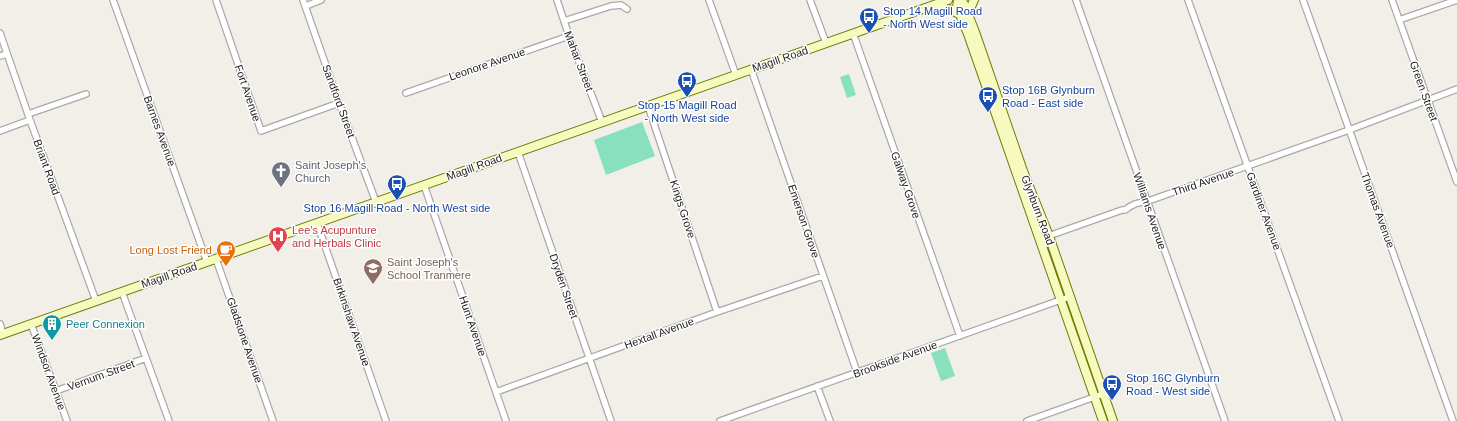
<svg xmlns="http://www.w3.org/2000/svg" width="1457" height="421" viewBox="0 0 1457 421" font-family="Helvetica,sans-serif">
<style>
.pitch{fill:#88e0be}
.lines{fill:none;stroke-linecap:round;stroke-linejoin:round}
.minor-casing{stroke:#a9a9a9;stroke-width:8}
.secondary-casing{stroke:#707d05;stroke-width:10}
.minor{stroke:#fff;stroke-width:5.5}
.secondary{stroke:#f7fabf;stroke-width:8}
.labels{text-anchor:middle;dominant-baseline:central;stroke-width:3;stroke-linejoin:round;paint-order:stroke}
.transit-label{font-size:11px;fill:#164399;stroke:#fff;text-anchor:start}
.street-label{font-size:11px;fill:#222;stroke:#fff}
.worship-label{font-size:11px;fill:#5b616d;stroke:#fff;text-anchor:start}
.health-label{font-size:11px;fill:#be3a42;stroke:#fff;text-anchor:start}
.food-label{font-size:11px;fill:#c56008;stroke:#fff;text-anchor:end}
.education-label{font-size:11px;fill:#785e54;stroke:#fff;text-anchor:start}
.culture-label{font-size:11px;fill:#0d838f;stroke:#fff;text-anchor:start}
</style>
<rect width="100%" height="100%" fill="#f2efe9"/>
<path class="pitch" d="M849,74l7,21 -9,3 -7,-21z
M642,122l13,34 -49,19 -12,-35z
M945,348l10,28 -14,5 -10,-28z"/>
<g class="lines">
<g class="minor-casing">
<path id="minor" d="M113,0l94,262
M216,0l45,131 78,-28
M303,0l36,103 37,99
M557,0l12,36 33,86
M709,0l27,75
M810,0l16,43
M1076,0l149,421
M1188,0l151,421
M1303,0l150,421
M1392,0l65,182
M306,6l15,-6
M1399,20l58,-20
M564,21l47,-15 10,-1 6,4
M0,33l30,87 66,181
M853,33l107,303
M0,56l7,-2
M751,69l106,303
M406,93l163,-57
M648,106l69,206
M28,114l58,-20
M0,131l30,-11
M518,152l93,269
M424,185l82,236
M317,223l69,198
M1040,239l82,-29h3c12,-9 14,-6 26,-10l198,-70 108,-41
M216,259l57,162
M122,292l47,129
M0,324l3,10
M31,324l36,97
M817,386l13,35
M56,391l90,-33
M496,392l221,-80 106,-36
M720,421l349,-124
M1027,421l76,-27"/>
</g>
<g class="secondary-casing">
<path id="secondary" d="M958,0l-1,7 11,27 135,387
M961,0l3,4 11,28 48,139 26,65 64,185
M931,6l20,4 10,5
M969,16l1,-7 4,-9
M0,335l948,-335"/>
</g>
<use href="#minor" class="minor"/>
<use href="#secondary" class="secondary"/>
</g>
<defs>
<g id="bus-pin" transform="scale(1)"><path d="M0 17L-7.5 6A9.5 9.5 0 1 1 7.5 6Z" fill="#1a4fb4" stroke="#fff"/><path d="M-5-6H5V4H4V6H2V4H-2V6H-4V4H-5ZM-3.5-4V0h7V-4ZM-3.5 1.2v1.5H-2V1.2ZM2 1.2v1.5H3.5V1.2Z" fill="#fff"/></g>
<g id="church-pin" transform="scale(1)"><path d="M0 17L-7.5 6A9.5 9.5 0 1 1 7.5 6Z" fill="#6b7280" stroke="#fff"/><path d="M-1.2-6h2.4v3.5h3.3v2.4h-3.3V6h-2.4V-.1h-3.3v-2.4h3.3Z" fill="#fff"/></g>
<g id="hospital-pin" transform="scale(1)"><path d="M0 17L-7.5 6A9.5 9.5 0 1 1 7.5 6Z" fill="#e0444e" stroke="#fff"/><path d="M-5-5h3v3.5h4V-5h3V5h-3V1.5h-4V5h-3Z" fill="#fff"/></g>
<g id="cafe-pin" transform="scale(1)"><path d="M0 17L-7.5 6A9.5 9.5 0 1 1 7.5 6Z" fill="#e8710a" stroke="#fff"/><path d="M-5.5-4.5H6V0H3Q3 3.5 0 3.5H-2.5Q-5.5 3.5-5.5 0ZM3-3.2v2h1.7v-2ZM-6 4.5H4V6H-6Z" fill="#fff"/></g>
<g id="school-pin" transform="scale(1)"><path d="M0 17L-7.5 6A9.5 9.5 0 1 1 7.5 6Z" fill="#8d6e63" stroke="#fff"/><path d="M0-5L7-2L0 1L-7-2ZM-4 1L0 2.5L4 1V4Q0 6-4 4Z" fill="#fff"/></g>
<g id="building-pin" transform="scale(1)"><path d="M0 17L-7.5 6A9.5 9.5 0 1 1 7.5 6Z" fill="#0f9aa8" stroke="#fff"/><path d="M-4-6H4V6H1V3H-1V6H-4ZM-2.5-4.3h1.7v1.8h-1.7ZM.8-4.3h1.7v1.8H.8ZM-2.5-1h1.7V.8h-1.7ZM.8-1h1.7V.8H.8Z" fill="#fff"/></g>
</defs>
<g fill-rule="evenodd">
<use href="#bus-pin" x="869" y="17"/>
<use href="#bus-pin" x="687" y="81"/>
<use href="#bus-pin" x="988" y="96"/>
<use href="#church-pin" x="281" y="171"/>
<use href="#bus-pin" x="397" y="184"/>
<use href="#hospital-pin" x="278" y="236"/>
<use href="#cafe-pin" x="226" y="250"/>
<use href="#school-pin" x="373" y="268"/>
<use href="#building-pin" x="52" y="324"/>
<use href="#bus-pin" x="1112" y="384"/>
</g>
<g class="labels">
<g class="transit-label">
<text x="883" y="11">Stop 14 Magill Road<tspan x="883" dy="13">- North West side</tspan></text>
<text x="1002" y="90">Stop 16B Glynburn<tspan x="1002" dy="13">Road - East side</tspan></text>
<text x="687" y="105" text-anchor="middle">Stop 15 Magill Road<tspan x="687" dy="13">- North West side</tspan></text>
<text x="397" y="208" text-anchor="middle">Stop 16 Magill Road - North West side</text>
<text x="1126" y="378">Stop 16C Glynburn<tspan x="1126" dy="13">Road - West side</tspan></text>
</g>
<g class="street-label">
<text transform="translate(780 59) rotate(-19)">Magill Road</text>
<text transform="translate(579 61) rotate(69)">Mahar Street</text>
<text transform="translate(487 64) rotate(-19)">Leonore Avenue</text>
<text transform="translate(1424 91) rotate(70)">Green Street</text>
<text transform="translate(248 93) rotate(71)">Fort Avenue</text>
<text transform="translate(339 101) rotate(70)">Sandford Street</text>
<text transform="translate(160 131) rotate(70)">Barnes Avenue</text>
<text transform="translate(47 167) rotate(70)">Briant Road</text>
<text transform="translate(474 167) rotate(-20)">Magill Road</text>
<text transform="translate(1203 182) rotate(-19)">Third Avenue</text>
<text transform="translate(906 185) rotate(71)">Galway Grove</text>
<text transform="translate(683 209) rotate(72)">Kings Grove</text>
<text transform="translate(1038 210) rotate(69)">Glynburn Road</text>
<text transform="translate(1378 210) rotate(70)">Thomas Avenue</text>
<text transform="translate(1150 211) rotate(71)">Williams Avenue</text>
<text transform="translate(1264 211) rotate(70)">Gardiner Avenue</text>
<text transform="translate(804 221) rotate(71)">Emerson Grove</text>
<text transform="translate(169 275) rotate(-19)">Magill Road</text>
<text transform="translate(564 286) rotate(71)">Dryden Street</text>
<text transform="translate(352 322) rotate(71)">Birkinshaw Avenue</text>
<text transform="translate(473 326) rotate(71)">Hunt Avenue</text>
<text transform="translate(659 333) rotate(-20)">Hextall Avenue</text>
<text transform="translate(245 340) rotate(71)">Gladstone Avenue</text>
<text transform="translate(895 359) rotate(-20)">Brookside Avenue</text>
<text transform="translate(49 372) rotate(70)">Windsor Avenue</text>
<text transform="translate(101 375) rotate(-20)">Vernum Street</text>
</g>
<g class="worship-label">
<text x="295" y="165">Saint Joseph's<tspan x="295" dy="13">Church</tspan></text>
</g>
<g class="health-label">
<text x="292" y="230">Lee's Acupunture<tspan x="292" dy="13">and Herbals Clinic</tspan></text>
</g>
<g class="food-label">
<text x="212" y="250">Long Lost Friend</text>
</g>
<g class="education-label">
<text x="387" y="262">Saint Joseph's<tspan x="387" dy="13">School Tranmere</tspan></text>
</g>
<g class="culture-label">
<text x="66" y="324">Peer Connexion</text>
</g>
</g>
</svg>
